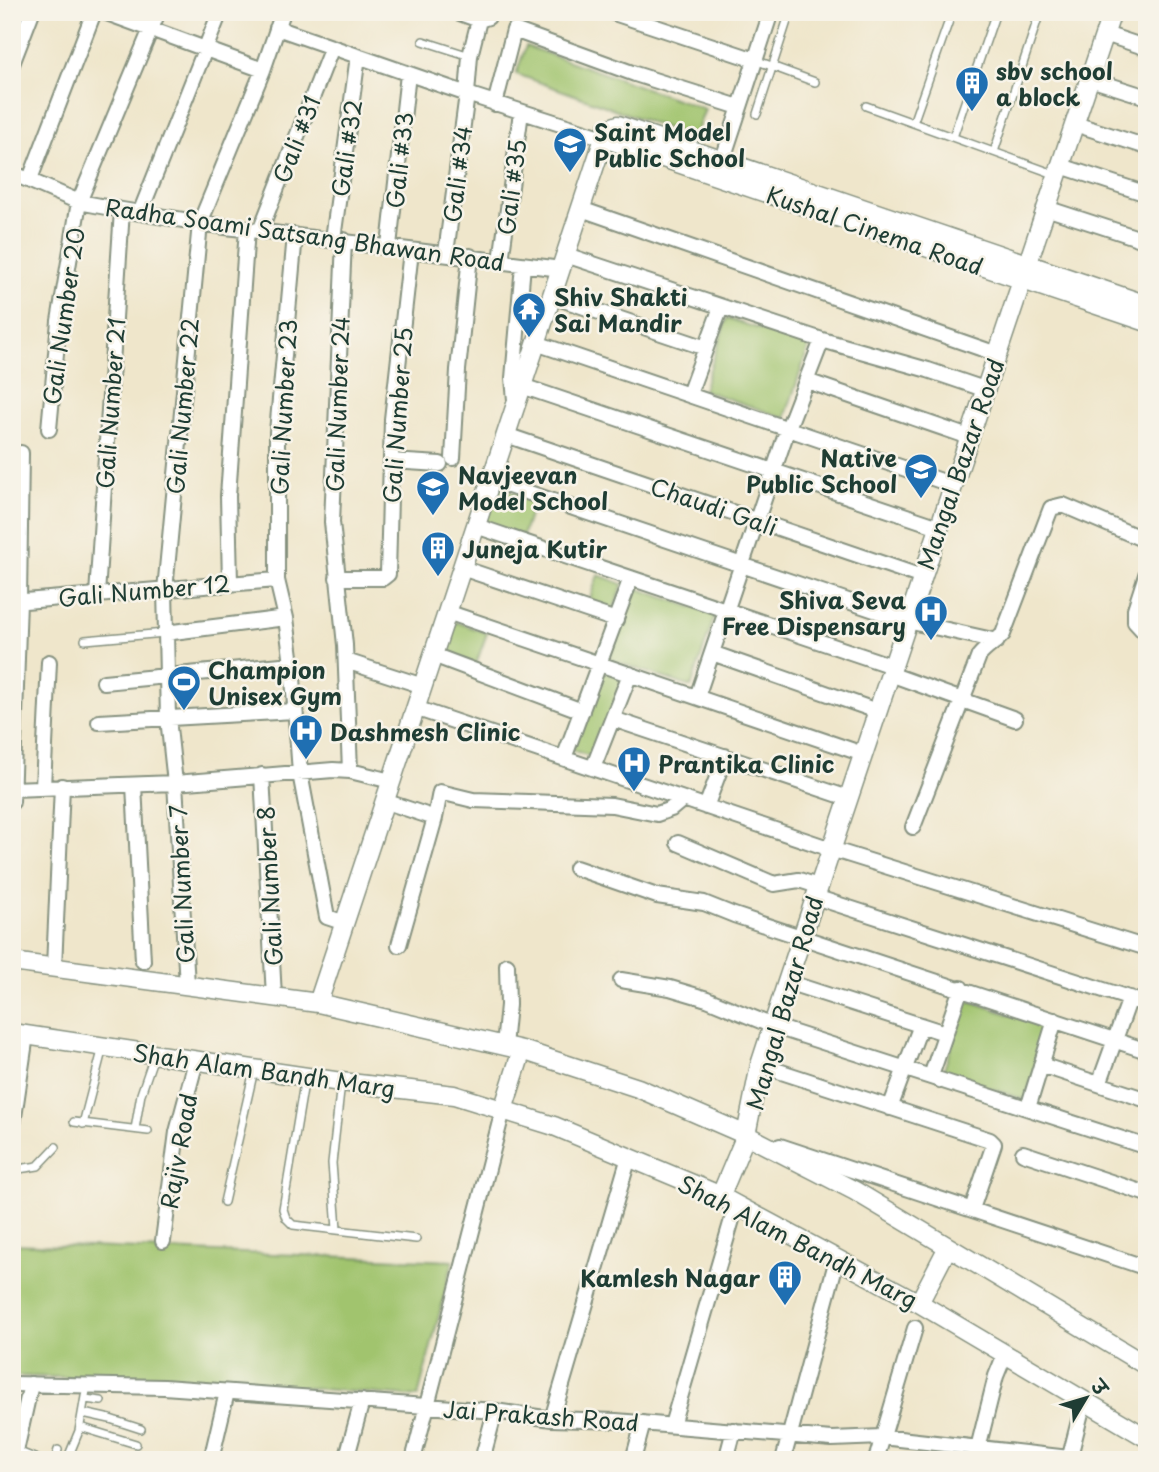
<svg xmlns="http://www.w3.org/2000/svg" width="1159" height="1472" viewBox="0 0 1159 1472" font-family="'Playpen Sans','Playpen Sans Deva',sans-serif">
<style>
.green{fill:#a1c46e;stroke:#608051;stroke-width:2}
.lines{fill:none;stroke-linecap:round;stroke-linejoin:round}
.service-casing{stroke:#879280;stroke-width:10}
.minor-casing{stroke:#879280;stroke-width:18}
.tertiary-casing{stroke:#879280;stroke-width:21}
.service{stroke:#fff;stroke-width:7}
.minor{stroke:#fff;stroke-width:14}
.tertiary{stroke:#fff;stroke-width:18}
.labels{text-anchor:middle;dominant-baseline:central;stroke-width:5;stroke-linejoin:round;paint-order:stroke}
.poi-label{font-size:23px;font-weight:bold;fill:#1f3d34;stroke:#f7f3e8;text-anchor:start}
.street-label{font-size:23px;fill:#1f3d34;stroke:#f7f3e8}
</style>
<rect width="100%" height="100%" fill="#f7f3e8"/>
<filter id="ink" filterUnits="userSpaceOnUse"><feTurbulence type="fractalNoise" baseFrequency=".0143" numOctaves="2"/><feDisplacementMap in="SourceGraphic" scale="14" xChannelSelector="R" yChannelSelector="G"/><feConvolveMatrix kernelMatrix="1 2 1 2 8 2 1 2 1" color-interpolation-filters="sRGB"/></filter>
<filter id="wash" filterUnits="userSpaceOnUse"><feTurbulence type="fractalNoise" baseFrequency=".00686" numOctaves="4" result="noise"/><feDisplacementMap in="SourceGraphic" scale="28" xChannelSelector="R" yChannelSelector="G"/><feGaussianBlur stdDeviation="1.57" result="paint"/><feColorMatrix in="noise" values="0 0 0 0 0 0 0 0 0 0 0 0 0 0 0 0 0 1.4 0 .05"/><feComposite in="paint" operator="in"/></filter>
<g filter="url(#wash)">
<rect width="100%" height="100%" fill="#efe6cb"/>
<path class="green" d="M526,46l179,63 -11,29 -178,-64z
M727,318l82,28 -24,72 -82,-28z
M494,486l40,14 -12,37 -40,-13z
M598,575l25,9 -11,29 -24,-9z
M633,587l82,28 -24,72 -82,-28z
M456,622l31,11 -11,31 -31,-10z
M603,671l21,7 -32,79 -20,-7z
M967,1000l82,28 -24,72 -82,-28z
M12,1244l441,17 -35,136 -196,-16 -210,-5z"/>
</g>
<g filter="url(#ink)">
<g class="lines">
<g class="service-casing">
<path id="service" d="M423,41l47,15
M755,60l60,22
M866,106l191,69
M757,114l33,-102
M913,123l39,-111
M953,137l43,-125
M994,152l46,-140
M85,640l80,-7
M305,1077l-22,132 3,9 7,7 123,14
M74,1122l74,9
M83,1124l20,-77
M135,1129l6,-35 13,-38
M12,1170l26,-4 18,-19
M224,1202l30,-132
M337,1229l-5,-66 9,-80
M85,1399l16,2
M83,1413l27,6 31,10
M80,1427l56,17
M17,1451l22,9
M55,1460l3,-10
M67,1460l12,-29 8,-46"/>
</g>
<g class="minor-casing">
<path id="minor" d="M104,12l159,58
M457,12l22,8
M611,12l144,48
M277,28l190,66 137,44
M1105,34l42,14
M12,64l20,-52
M1090,79l57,18
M495,104l19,-74 121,44 104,33
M1075,124l72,23
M1061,166l86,28
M720,168l51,-156
M12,173l67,29 43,8 104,17 335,42
M30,179l64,-167
M1046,208l101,33
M581,209l416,145
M140,213l80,-201
M260,231l72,-184
M295,235l-18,197v148l9,38 6,46 8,109 27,144 18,6
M333,239l25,-183
M344,240l-12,282 13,123 5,126
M389,246l19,-172
M446,253l21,-159 3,-38 9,-36 9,-3 1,-5
M566,255l256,85 106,30 56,19
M501,261l20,-149
M552,296l154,52
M536,343l417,142
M807,381l162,56
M522,386l417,141
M689,394l32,-87
M515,400l-2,-22 10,-113
M49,429l10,-108 20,-119 79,-190
M506,435l416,142
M453,458l5,-88 12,-114
M391,461l49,3
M491,480l416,141 90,20
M476,526l416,140
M462,568l154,52
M1147,572l-12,37v13l12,13
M337,578h46l5,-4 4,-155 19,-168
M230,582l-2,-86 19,-267
M97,595l25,-385
M13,602l264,-22
M447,612l416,142
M165,633l121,-15
M712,653l165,58
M433,655l149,56
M346,661l77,25
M890,674l125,45
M104,682l188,-18
M697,697l91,-269 34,-88
M415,708l416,141 316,99
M613,719l235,79
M99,722l196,-11
M564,758l67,-180
M593,768l37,-94
M262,775l12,222
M134,785l9,176
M43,787l6,-125
M12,789l163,-6 158,-13 17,1 41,10
M384,801l51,17
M12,802l7,-201 2,-148
M706,807l19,-51
M913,827l66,-171c7,-9 16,-13 24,-22l48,-126 12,-3 84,36
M678,843l96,41 25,-4 19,6
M576,868l81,28 47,7 30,12 413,136
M815,897l332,107
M399,945l36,-127 5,-26 33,8 139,5 45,9 14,-5 12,-10
M54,967l8,-181
M621,980l49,8 37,11 66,27 374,121
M787,982l158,51
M187,985l-12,-202 -7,-65 -3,-128 35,-367 63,-153 20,-58
M504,1046l4,-41 -1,-40
M760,1065l230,75 4,4 -22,65
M1041,1065l106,35
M931,1076l30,-88
M1099,1084l31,-86
M890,1108l31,-83
M1028,1108l27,-88
M12,1131l14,-96
M780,1146l367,122
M1023,1153l124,41
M163,1241l14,-109 19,-71
M12,1384l152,3 331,24 57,8 64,2 216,18 50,-2 187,21
M552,1419l77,-262
M672,1425l64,-219
M14,1460l17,-76
M211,1460l16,-68
M346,1460l16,-59
M413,1460l90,-350
M482,1460l13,-49
M633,1460l10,-37
M726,1460l8,-30
M783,1460l54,-201
M876,1460l39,-132
M975,1460l21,-84 9,-22
M1069,1460l15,-59"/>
</g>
<g class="tertiary-casing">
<path id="tertiary" d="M604,138l543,184
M12,962l306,41 204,47 116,38 108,47 109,56 292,175
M318,1003l289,-874 11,-4 529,180
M12,1033l329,49 113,13 100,31 160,67 205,110 228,135
M503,1110l19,-60
M720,1197l26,-62 14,-70 27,-83 325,-970
M919,1303l29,-56"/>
</g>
<use href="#service" class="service"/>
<use href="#minor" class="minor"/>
<use href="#tertiary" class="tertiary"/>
</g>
</g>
<defs>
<g id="building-pin" transform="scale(1.75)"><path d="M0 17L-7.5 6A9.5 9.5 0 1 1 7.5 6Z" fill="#1f6fb2" stroke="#f7f3e8"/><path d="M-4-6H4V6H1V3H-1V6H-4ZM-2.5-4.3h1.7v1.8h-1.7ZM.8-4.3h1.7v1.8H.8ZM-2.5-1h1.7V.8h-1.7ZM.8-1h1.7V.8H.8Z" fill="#fff"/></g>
<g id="school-pin" transform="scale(1.75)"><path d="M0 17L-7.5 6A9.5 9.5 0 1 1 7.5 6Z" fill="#1f6fb2" stroke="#f7f3e8"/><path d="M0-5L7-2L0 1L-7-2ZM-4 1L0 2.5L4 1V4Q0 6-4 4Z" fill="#fff"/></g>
<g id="temple-pin" transform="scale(1.75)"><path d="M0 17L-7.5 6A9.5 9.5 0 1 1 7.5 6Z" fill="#1f6fb2" stroke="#f7f3e8"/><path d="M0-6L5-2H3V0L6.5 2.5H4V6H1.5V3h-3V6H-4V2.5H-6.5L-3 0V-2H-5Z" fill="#fff"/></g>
<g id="hospital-pin" transform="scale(1.75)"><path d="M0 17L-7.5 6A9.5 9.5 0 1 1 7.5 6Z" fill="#1f6fb2" stroke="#f7f3e8"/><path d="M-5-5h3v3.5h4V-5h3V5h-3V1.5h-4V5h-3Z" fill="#fff"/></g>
<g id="stadium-pin" transform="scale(1.75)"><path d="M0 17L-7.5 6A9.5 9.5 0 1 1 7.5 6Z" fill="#1f6fb2" stroke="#f7f3e8"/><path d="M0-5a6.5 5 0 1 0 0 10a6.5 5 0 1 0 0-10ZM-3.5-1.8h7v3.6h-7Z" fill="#fff"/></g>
</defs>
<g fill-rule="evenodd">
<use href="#building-pin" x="972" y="83"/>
<use href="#school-pin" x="570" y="144"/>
<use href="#temple-pin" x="529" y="309"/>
<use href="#school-pin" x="921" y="470"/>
<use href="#school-pin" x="433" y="487"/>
<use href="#building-pin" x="438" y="548"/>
<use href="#hospital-pin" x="931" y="612"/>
<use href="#stadium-pin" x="184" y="682"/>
<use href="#hospital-pin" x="306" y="731"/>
<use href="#hospital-pin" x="634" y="763"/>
<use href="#building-pin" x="785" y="1277"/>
</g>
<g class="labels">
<g class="poi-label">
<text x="996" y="70">sbv school<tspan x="996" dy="26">a block</tspan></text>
<text x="594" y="131">Saint Model<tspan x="594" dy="26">Public School</tspan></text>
<text x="554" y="296">Shiv Shakti<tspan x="554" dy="26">Sai Mandir</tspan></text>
<text x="897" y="457" text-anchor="end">Native<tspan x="897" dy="26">Public School</tspan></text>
<text x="458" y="474">Navjeevan<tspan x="458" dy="26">Model School</tspan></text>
<text x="462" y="548">Juneja Kutir</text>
<text x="906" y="599" text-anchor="end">Shiva Seva<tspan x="906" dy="26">Free Dispensary</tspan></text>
<text x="208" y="669">Champion<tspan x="208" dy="26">Unisex Gym</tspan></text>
<text x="330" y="731">Dashmesh Clinic</text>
<text x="658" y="763">Prantika Clinic</text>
<text x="760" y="1277" text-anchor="end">Kamlesh Nagar</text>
</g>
<g class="street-label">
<text transform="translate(296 139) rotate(-69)">Gali #31</text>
<text transform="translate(346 148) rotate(-82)">Gali #32</text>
<text transform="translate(399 160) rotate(-84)">Gali #33</text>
<text transform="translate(457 174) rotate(-83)">Gali #34</text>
<text transform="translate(511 187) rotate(-83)">Gali #35</text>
<text transform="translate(875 230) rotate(19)">Kushal Cinema Road</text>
<text transform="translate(305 234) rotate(8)">Radha Soami Satsang Bhawan Road</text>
<text transform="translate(63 316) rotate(-82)">Gali Number 20</text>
<text transform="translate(110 403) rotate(-86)">Gali Number 21</text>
<text transform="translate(337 404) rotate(-88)">Gali Number 24</text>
<text transform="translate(182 406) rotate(-85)">Gali Number 22</text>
<text transform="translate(283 407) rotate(-87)">Gali Number 23</text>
<text transform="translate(397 415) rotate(-86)">Gali Number 25</text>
<text transform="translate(960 464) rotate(-71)">Mangal Bazar Road</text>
<text transform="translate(714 506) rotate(19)">Chaudi Gali</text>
<text transform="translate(144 590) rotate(-5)">Gali Number 12</text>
<text transform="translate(181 884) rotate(-93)">Gali Number 7</text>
<text transform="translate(269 886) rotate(-93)">Gali Number 8</text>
<text transform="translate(784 1003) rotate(-74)">Mangal Bazar Road</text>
<text transform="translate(264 1070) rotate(8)">Shah Alam Bandh Marg</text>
<text transform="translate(178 1151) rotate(-80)">Rajiv Road</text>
<text transform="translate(798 1241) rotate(27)">Shah Alam Bandh Marg</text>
<text transform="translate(541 1415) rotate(4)">Jai Prakash Road</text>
</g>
</g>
<rect width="1159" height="1472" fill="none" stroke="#f7f3e8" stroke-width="42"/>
<g transform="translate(1086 1398) rotate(52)" stroke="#f7f3e8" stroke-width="5" paint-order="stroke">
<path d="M0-5L12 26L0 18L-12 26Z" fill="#1f3d34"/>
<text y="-10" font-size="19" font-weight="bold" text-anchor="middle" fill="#1f3d34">उ</text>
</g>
</svg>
